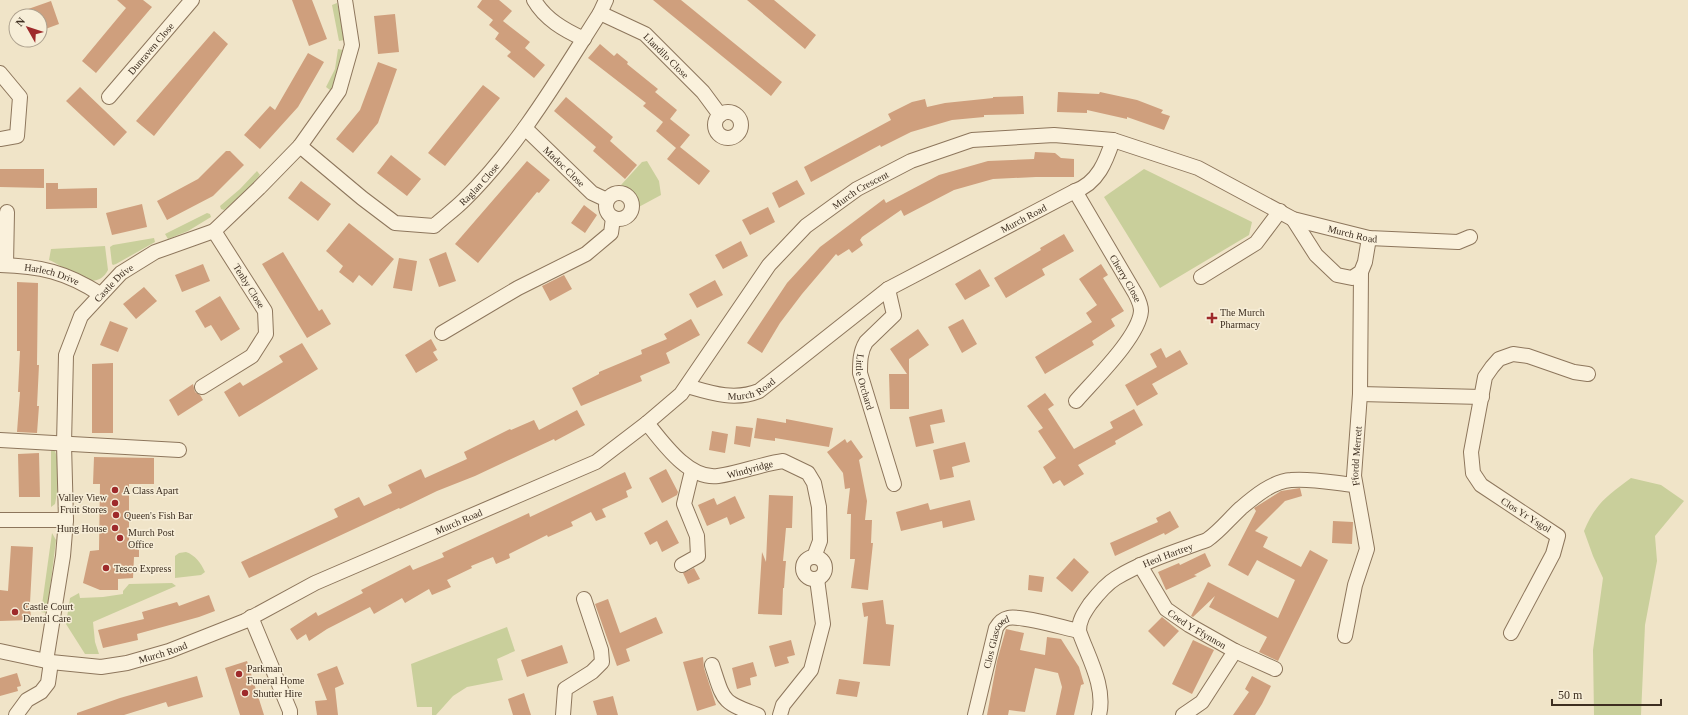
<svg xmlns="http://www.w3.org/2000/svg" width="1688" height="715" viewBox="0 0 1688 715" font-family="Georgia,serif">
<style>
.green{fill:#c9cf9b}
.building{fill:#cf9f7d}
.lines{fill:none;stroke-linecap:round;stroke-linejoin:round}
.minor-casing{stroke:#8d765c;stroke-width:16}
.minor{stroke:#faf1dc;stroke-width:14}
.poi-dot{fill:#9e2a2b;stroke:#f7eed8;stroke-width:1.5}
.labels{text-anchor:middle;dominant-baseline:central;stroke-width:3;stroke-linejoin:round;paint-order:stroke}
.street-label{font-size:10px;fill:#3d2e20;stroke:#f7eed8}
.poi-label{font-size:10px;fill:#3d2e20;stroke:#f7eed8;text-anchor:start}
</style>
<rect width="100%" height="100%" fill="#f0e4c8"/>
<path class="green" d="M337,3l4,14 3,23 -5,1 -7,-36z
M338,49l5,1v5l-9,30 -4,5 -4,-3 9,-18z
M647,161l12,20 2,14 -26,14 2,-8 -4,-10 -12,-6 21,-23z
M1144,169l108,53 -3,13 -89,53 -56,-91z
M257,171l3,4 -13,16 -23,19 -3,-1 -1,-3 20,-17z
M207,213l3,1 1,3 -23,14 -20,8 -3,-5z
M154,238l1,4 -39,22 -3,1 -1,-1 -2,-17 3,-2z
M105,246l3,24c-14,26 -41,-3 -59,-10l2,-11z
M53,448c9,12 5,42 2,56l-4,3v-58z
M1631,478l30,7 23,16 -29,35 2,25 -12,64 -4,90h-47l-1,-65 10,-72 -10,-22 -9,-25c11,-27 24,-36 47,-53z
M52,533l4,7 -9,73 -6,-1z
M186,552c9,3 15,11 19,20l-4,3 -26,3v-22l4,-3z
M172,583l4,3 -83,36 2,20 4,12h-14l-19,-30 4,-26 9,-5 1,5 23,-1 20,-3v-3l6,-7z
M507,627l8,24 -18,8 6,21 -36,7 -14,9 -17,19h-4v-8h-15l-6,-43z"/>
<path class="building" d="M117,0h26l9,7 -56,66 -14,-12 44,-53z
M292,0h20l15,39 -18,7z
M482,0h17l13,11 -9,10 27,21 -5,6 20,17 -11,13 -27,-22 4,-4 -16,-13 4,-6 -10,-8 4,-5 -16,-13z
M653,0h28l101,82 -11,14z
M747,0h27l42,35 -11,14z
M51,1l8,23 -19,7v-15h-26v-2z
M395,14l4,38 -21,2 -4,-38z
M214,31l14,13 -74,92 -18,-15z
M600,44l14,12 3,-3 11,9 -1,2 31,25 -3,3 22,18 -7,9 20,16 -10,12 30,24 -11,14 -32,-26 9,-11 -20,-17 7,-9 -20,-16 3,-3 -58,-45z
M308,53l16,9 -26,45 -38,42 -16,-14 26,-29 5,4z
M378,62l19,7 -19,54 -25,30 -17,-14 24,-29z
M483,85l17,13 -55,68 -17,-13z
M80,87l47,45 -13,14 -48,-45z
M1058,92l41,2 1,-2 37,8 26,10 -2,3 9,3 -6,14 -37,-13v2l-40,-9v3l-30,-1z
M1023,96l1,18 -40,1v2l-32,3 -41,12 -30,15 -1,-2 -69,37 -7,-15 87,-47 -3,-6 24,-12 13,-3 2,8 18,-4 48,-5v-1z
M566,97l47,40 -3,4 27,24 -12,14 -32,-28 3,-4 -42,-36z
M226,151h4l14,14 -31,31 -46,24 -10,-19 41,-22z
M1035,152l20,1 6,5 13,1v18h-38l-43,2 -39,11 -50,26 -3,-6 -39,27 -2,3 3,5 -11,8 -3,-4 -11,7 -2,-2 -34,40 -22,29 -18,30 -15,-10 40,-60 33,-36 64,-48 2,4 53,-28 49,-14 46,-2z
M391,155l30,24 -14,17 -30,-23z
M527,161l23,19 -11,13 -2,-1 -59,71 -23,-19z
M0,169h44v19l-44,-1z
M797,180l8,14 -26,14 -7,-15z
M301,181l30,23 -13,17 -30,-23z
M46,183h12v6l39,-1v20l-51,1z
M142,204l5,23 -35,8 -6,-22z
M584,205l13,10 -12,18 -14,-10z
M768,207l7,15 -25,13 -8,-15z
M349,223l45,36 -22,27 -13,-11 -6,8 -14,-11 4,-6 -17,-15z
M1064,234l10,17 -32,18 3,6 -39,23 -12,-20 47,-28 -1,-2z
M741,241l7,15 -25,13 -8,-14z
M283,252l36,59 3,-2 9,15 -24,14 -45,-74z
M446,252l10,29 -17,6 -10,-28z
M399,258l18,3 -5,30 -19,-3z
M203,264l7,17 -28,11 -7,-17z
M1101,264l7,11 -5,3 21,33 -13,8 4,7 -23,15 2,4 -49,29 -10,-17 57,-35 -6,-9 11,-8 -18,-26z
M980,269l10,17 -25,14 -10,-16z
M564,275l8,14 -22,12 -8,-15z
M715,280l8,15 -26,13 -8,-14z
M17,282l21,1 -1,82h2l-2,41h2l-2,27 -20,-1 3,-40h-2l2,-41h-3z
M144,287l13,14 -21,18 -13,-15z
M220,296l20,33 -19,12 -10,-16 -6,3 -10,-17z
M691,319l9,16 -34,18 4,10 -30,13 2,5 -61,25 -9,-18 27,-14v-2l43,-18 -1,-4 26,-11 -3,-5z
M963,319l14,25 -15,9 -14,-26z
M110,321l18,7 -10,24 -18,-7z
M918,329l11,16 -20,14v50h-19l-1,-35h18l-17,-25z
M431,339l6,11 -4,2 5,8 -22,13 -11,-18z
M302,343l16,26 -79,48 -15,-25 16,-10 3,4 40,-24 -4,-6z
M1161,348l5,10 14,-8 8,14 -36,20 6,10 -21,12 -12,-21 32,-18 -7,-13z
M113,363v70h-21v-69z
M193,384l2,8 5,3 3,5 -25,16 -9,-16z
M1045,393l9,12 -6,4 26,40 39,-21 -3,-6 24,-13 9,16 -28,16 1,3 -38,21 6,9 -20,12 -4,-6 -7,4 -10,-17 13,-9 -18,-27 5,-3 -16,-22z
M942,409l3,13 -15,3 4,18 -18,4 -7,-30z
M577,410l8,15 -30,16 -1,-2 -79,37 -38,15 -37,18 -1,-1 -150,70 -8,-16 97,-45 -4,-8 25,-12 5,9 28,-13 -4,-8 33,-16 4,9 42,-19 -3,-7 46,-23 1,1 23,-10 5,10z
M757,418l29,5v-4l47,9 -4,19 -54,-9v3l-21,-3z
M736,426l17,2 -3,19 -16,-3z
M712,431l16,3 -3,19 -16,-3z
M845,439l2,4 4,-3 12,17 -4,3 8,41 -2,19h7l-1,23h2l-5,47 -17,-2 4,-29h-5l1,-45h-4l3,-26 -5,1 -2,-16 -16,-21z
M965,442l5,20 -18,5 2,10 -14,3 -7,-30z
M39,453l1,44h-21l-1,-43z
M94,457l60,1v26h-25v61l10,1v11h-5l-1,21 -15,1v11h-18l-17,-7 7,-32 9,-1 1,-66h-7z
M666,469l12,23 -1,3 -15,8 -13,-25z
M625,472l7,16 -6,3 2,6 -26,12 4,8 -10,4 -5,-9 -20,10 2,4 -25,11 -1,-2 -38,19 1,4 -14,6 -3,-7 -22,9 1,2 -25,12 4,7 -19,8 -3,-6 -24,14 -3,-5 -28,16 -4,-7 -43,22 -18,12 -3,-7 -9,6 -7,-11 26,-17 2,4 45,-23 -2,-3 49,-25 3,5 31,-13 -2,-4 87,-40 1,4z
M1300,488l2,8 -17,5 -30,30 13,6 -5,10 38,20 9,-17 18,10 -50,101 -19,-9 8,-15 -58,-30 6,-11 -22,21 -2,-1 17,-34 70,36 17,-38 -38,-20 -9,16 -20,-11 28,-54 -2,-3 27,-17z
M769,495l24,1 -1,32h-6l-3,33h3l-1,12 -1,15h-1l-1,27 -24,-1 4,-62 4,10z
M735,496l10,22 -15,7 -3,-8 -20,9 -9,-21 16,-7 3,7z
M970,500l5,20 -32,8 -1,-7 -41,10 -5,-19 32,-9 2,7z
M1170,511l9,16 -14,8 -1,-2 -49,23 -5,-13 48,-21 -2,-4z
M667,520l12,23 -17,9 -5,-11 -7,4 -6,-12z
M1333,521l20,1 -1,22 -20,-1z
M11,546l22,1 -3,56 1,17 -31,1v-31l8,1z
M1205,553l6,13 -17,9 3,1 -31,14 -8,-18 21,-9 1,2z
M1074,558l15,14 -17,20 -16,-14z
M694,568l6,11 -12,5 -5,-11z
M1029,575l15,2 -2,15 -14,-2z
M209,595l6,16 -16,6 -62,17 1,6 -35,8 -5,-18 46,-11 -2,-7 35,-10 2,4z
M608,599l12,34 36,-16 7,16 -37,16 4,12 -13,5 -22,-62z
M883,600l3,24 8,1 -4,41 -27,-2 5,-48 -4,1 -2,-14z
M1162,617l17,14 -15,16 -16,-16z
M1006,629l18,4 -4,17 25,5 2,-18 14,2 18,28 5,17 -3,1 -7,30h-18l6,-28 -4,-14 -23,-5 -10,44 -16,-2 -1,5h-21l10,-54z
M791,640l4,15 -8,2 2,6 -14,4 -6,-21z
M1193,640l21,10 -22,44 -20,-10z
M562,645l6,18 -41,14 -6,-17z
M703,657l1,11 12,37 -19,6 -14,-49z
M247,661l6,19 11,35h-24l-15,-47z
M753,662l4,14 -7,2 1,7 -14,4 -5,-21z
M337,666l7,18 -9,4 3,27h-21l-2,-14 12,-1 -10,-26z
M17,673l4,13 -4,1 1,4 -18,5v-18z
M197,676l6,21 -35,10 -2,-5 -42,13h-47v-2l43,-15z
M1252,676l19,10 -9,18 -7,11h-22l16,-23 -4,-3z
M839,679l21,3 -3,15 -21,-3z
M524,693l7,22h-18l-5,-16z
M613,696l5,19h-21l-4,-14z"/>
<g class="lines">
<g class="minor-casing">
<g id="minor">
<path d="M534,0c11,19 30,30 50,39"/>
<path id="s1" d="M600,13l45,21 58,58 17,23"/>
<path d="M0,73l20,24 -3,39 -17,3"/>
<path id="s2" d="M109,97l83,-97"/>
<circle cx="728" cy="125" r="13"/>
<path id="s3" d="M525,128l67,65 15,7"/>
<path id="s4" d="M300,146l62,52 33,25 39,3c10,-9 21,-17 30,-26 55,-54 95,-123 136,-187l6,-13"/>
<path id="s5" d="M1075,191l60,102c3,6 6,11 6,18 -2,26 -47,69 -65,90"/>
<circle cx="619" cy="206" r="13"/>
<path d="M1293,219l23,36 21,20 15,3 9,-6 4,-10 4,-24"/>
<path id="s6" d="M0,265c40,1 66,7 100,29"/>
<path d="M6,265l1,-53"/>
<path d="M1201,277l55,-34 24,-32"/>
<path id="s7" d="M888,289l6,26 -28,27c-6,10 -6,20 -6,31l34,111"/>
<path d="M442,333l76,-45 68,-34 25,-21 2,-15"/>
<path id="s8" d="M687,386c24,7 47,15 72,5l129,-102 187,-98c23,-8 31,-30 38,-51"/>
<path d="M202,387l50,-31 14,-22 -1,-23 -51,-80"/>
<path d="M1360,394l122,3"/>
<path id="s9" d="M647,423c16,20 42,57 71,53 22,-3 43,-12 65,-15l25,12 6,10 5,24 1,34 -6,16"/>
<path d="M0,440l179,10"/>
<path d="M0,520h66"/>
<circle cx="814" cy="568" r="11"/>
<path d="M682,565l16,-9 -1,-20 -13,-32 8,-33"/>
<path id="s10" d="M1140,565l26,44 23,16 46,26 40,18"/>
<path d="M251,617l39,94v4"/>
<path d="M1511,633l42,-79 5,-18 -77,-51 -8,-12 -2,-21 14,-75 7,-10 7,-8 14,-5 15,2 46,16 14,2"/>
<path id="s11" d="M1345,636l10,-51 12,-36 -13,-73 6,-82 1,-122"/>
<path id="s12" d="M0,651l51,11 50,5 26,-4 42,-12 76,-30 70,-38 281,-121 51,-39 34,-29 88,-129 37,-39 51,-37 54,-28 61,-21 82,-5 59,5 85,28 95,51 76,19 89,4 12,-5"/>
<path id="s13" d="M46,661l17,-105 3,-36 -2,-76 2,-89 15,-39 40,-43 34,-21 59,-21 45,-43 41,-42 39,-55 13,-46 -7,-45"/>
<path d="M712,665c12,36 9,37 46,50"/>
<path d="M16,715l11,-15 14,-8 7,-9 3,-21"/>
<path d="M563,715l2,-26 27,-17 10,-10 -1,-12 -17,-51"/>
<path d="M780,715l3,-10 28,-35 12,-46 -6,-45"/>
<path id="s14" d="M975,715l21,-87c3,-5 7,-9 12,-10 13,-3 56,10 71,13"/>
<path id="s15" d="M1099,715c7,-28 -11,-58 -20,-84 0,-11 5,-18 11,-27 7,-9 16,-20 26,-26 28,-17 61,-27 91,-38 13,-9 22,-21 34,-32 13,-11 32,-27 50,-28 20,-2 43,3 64,5"/>
<path d="M1183,715l19,-13 33,-51"/>
</g>
</g>
<use href="#minor" class="minor"/>
</g>
<g class="poi-dot">
<path d="M1210 312h4v4h4v4h-4v4h-4v-4h-4v-4h4z"/>
<circle cx="115" cy="490" r="4"/>
<circle cx="115" cy="503" r="4"/>
<circle cx="116" cy="515" r="4"/>
<circle cx="115" cy="528" r="4"/>
<circle cx="120" cy="538" r="4"/>
<circle cx="106" cy="568" r="4"/>
<circle cx="15" cy="612" r="4"/>
<circle cx="239" cy="674" r="4"/>
<circle cx="245" cy="693" r="4"/>
</g>
<g class="labels">
<g class="street-label">
<text stroke="none"><textPath href="#s2" startOffset="64">Dunraven Close</textPath></text>
<text stroke="none"><textPath href="#s1" startOffset="80">Llandilo Close</textPath></text>
<text stroke="none"><textPath href="#s3" startOffset="55">Madoc Close</textPath></text>
<text stroke="none"><textPath href="#s4" startOffset="223">Raglan Close</textPath></text>
<text stroke="none"><textPath href="#s12" startOffset="1024">Murch Crescent</textPath></text>
<text stroke="none"><textPath href="#s8" startOffset="391">Murch Road</textPath></text>
<text stroke="none"><textPath href="#s12" startOffset="1547">Murch Road</textPath></text>
<text stroke="none"><textPath href="#s6" startOffset="53">Harlech Drive</textPath></text>
<text stroke="none"><textPath href="#s5" startOffset="101">Cherry Close</textPath></text>
<text stroke="none"><textPath href="#s13" startOffset="396">Castle Drive</textPath></text>
<text transform="translate(249 286) rotate(58)">Tenby Close</text>
<text stroke="none"><textPath href="#s7" startOffset="107">Little Orchard</textPath></text>
<text stroke="none"><textPath href="#s8" startOffset="67">Murch Road</textPath></text>
<text stroke="none"><textPath href="#s11" startOffset="184">Ffordd Merrett</textPath></text>
<text stroke="none"><textPath href="#s9" startOffset="125">Windyridge</textPath></text>
<text transform="translate(1526 515) rotate(32)">Clos Yr Ysgol</text>
<text stroke="none"><textPath href="#s12" startOffset="490">Murch Road</textPath></text>
<text stroke="none"><textPath href="#s15" startOffset="211">Heol Hartrey</textPath></text>
<text stroke="none"><textPath href="#s10" startOffset="88">Coed Y Ffynnon</textPath></text>
<text stroke="none"><textPath href="#s14" startOffset="77">Clos Glascoed</textPath></text>
<text stroke="none"><textPath href="#s12" startOffset="166">Murch Road</textPath></text>
</g>
<g class="poi-label">
<text x="1220" y="312">The Murch<tspan x="1220" dy="12">Pharmacy</tspan></text>
<text x="123" y="490">A Class Apart</text>
<text x="107" y="497" text-anchor="end">Valley View<tspan x="107" dy="12">Fruit Stores</tspan></text>
<text x="124" y="515">Queen's Fish Bar</text>
<text x="107" y="528" text-anchor="end">Hung House</text>
<text x="128" y="532">Murch Post<tspan x="128" dy="12">Office</tspan></text>
<text x="114" y="568">Tesco Express</text>
<text x="23" y="606">Castle Court<tspan x="23" dy="12">Dental Care</tspan></text>
<text x="247" y="668">Parkman<tspan x="247" dy="12">Funeral Home</tspan></text>
<text x="253" y="693">Shutter Hire</text>
</g>
</g>
<g transform="translate(28 28) rotate(309)"><circle r="19" fill="#f7eed8" stroke="#ada18e"/>
<path d="M0-3L7 15L0 10L-7 15Z" fill="#9e2a2b"/>
<text y="-6" font-size="11" font-weight="bold" text-anchor="middle" fill="#3d2e20">N</text>
</g>
<path d="M1552 699v6h109v-6" fill="none" stroke="#3d2e20" stroke-width="2"/>
<text x="1558" y="699" font-size="12" fill="#3d2e20" stroke="#f7eed8" stroke-width="3" paint-order="stroke">50 m</text>
</svg>
